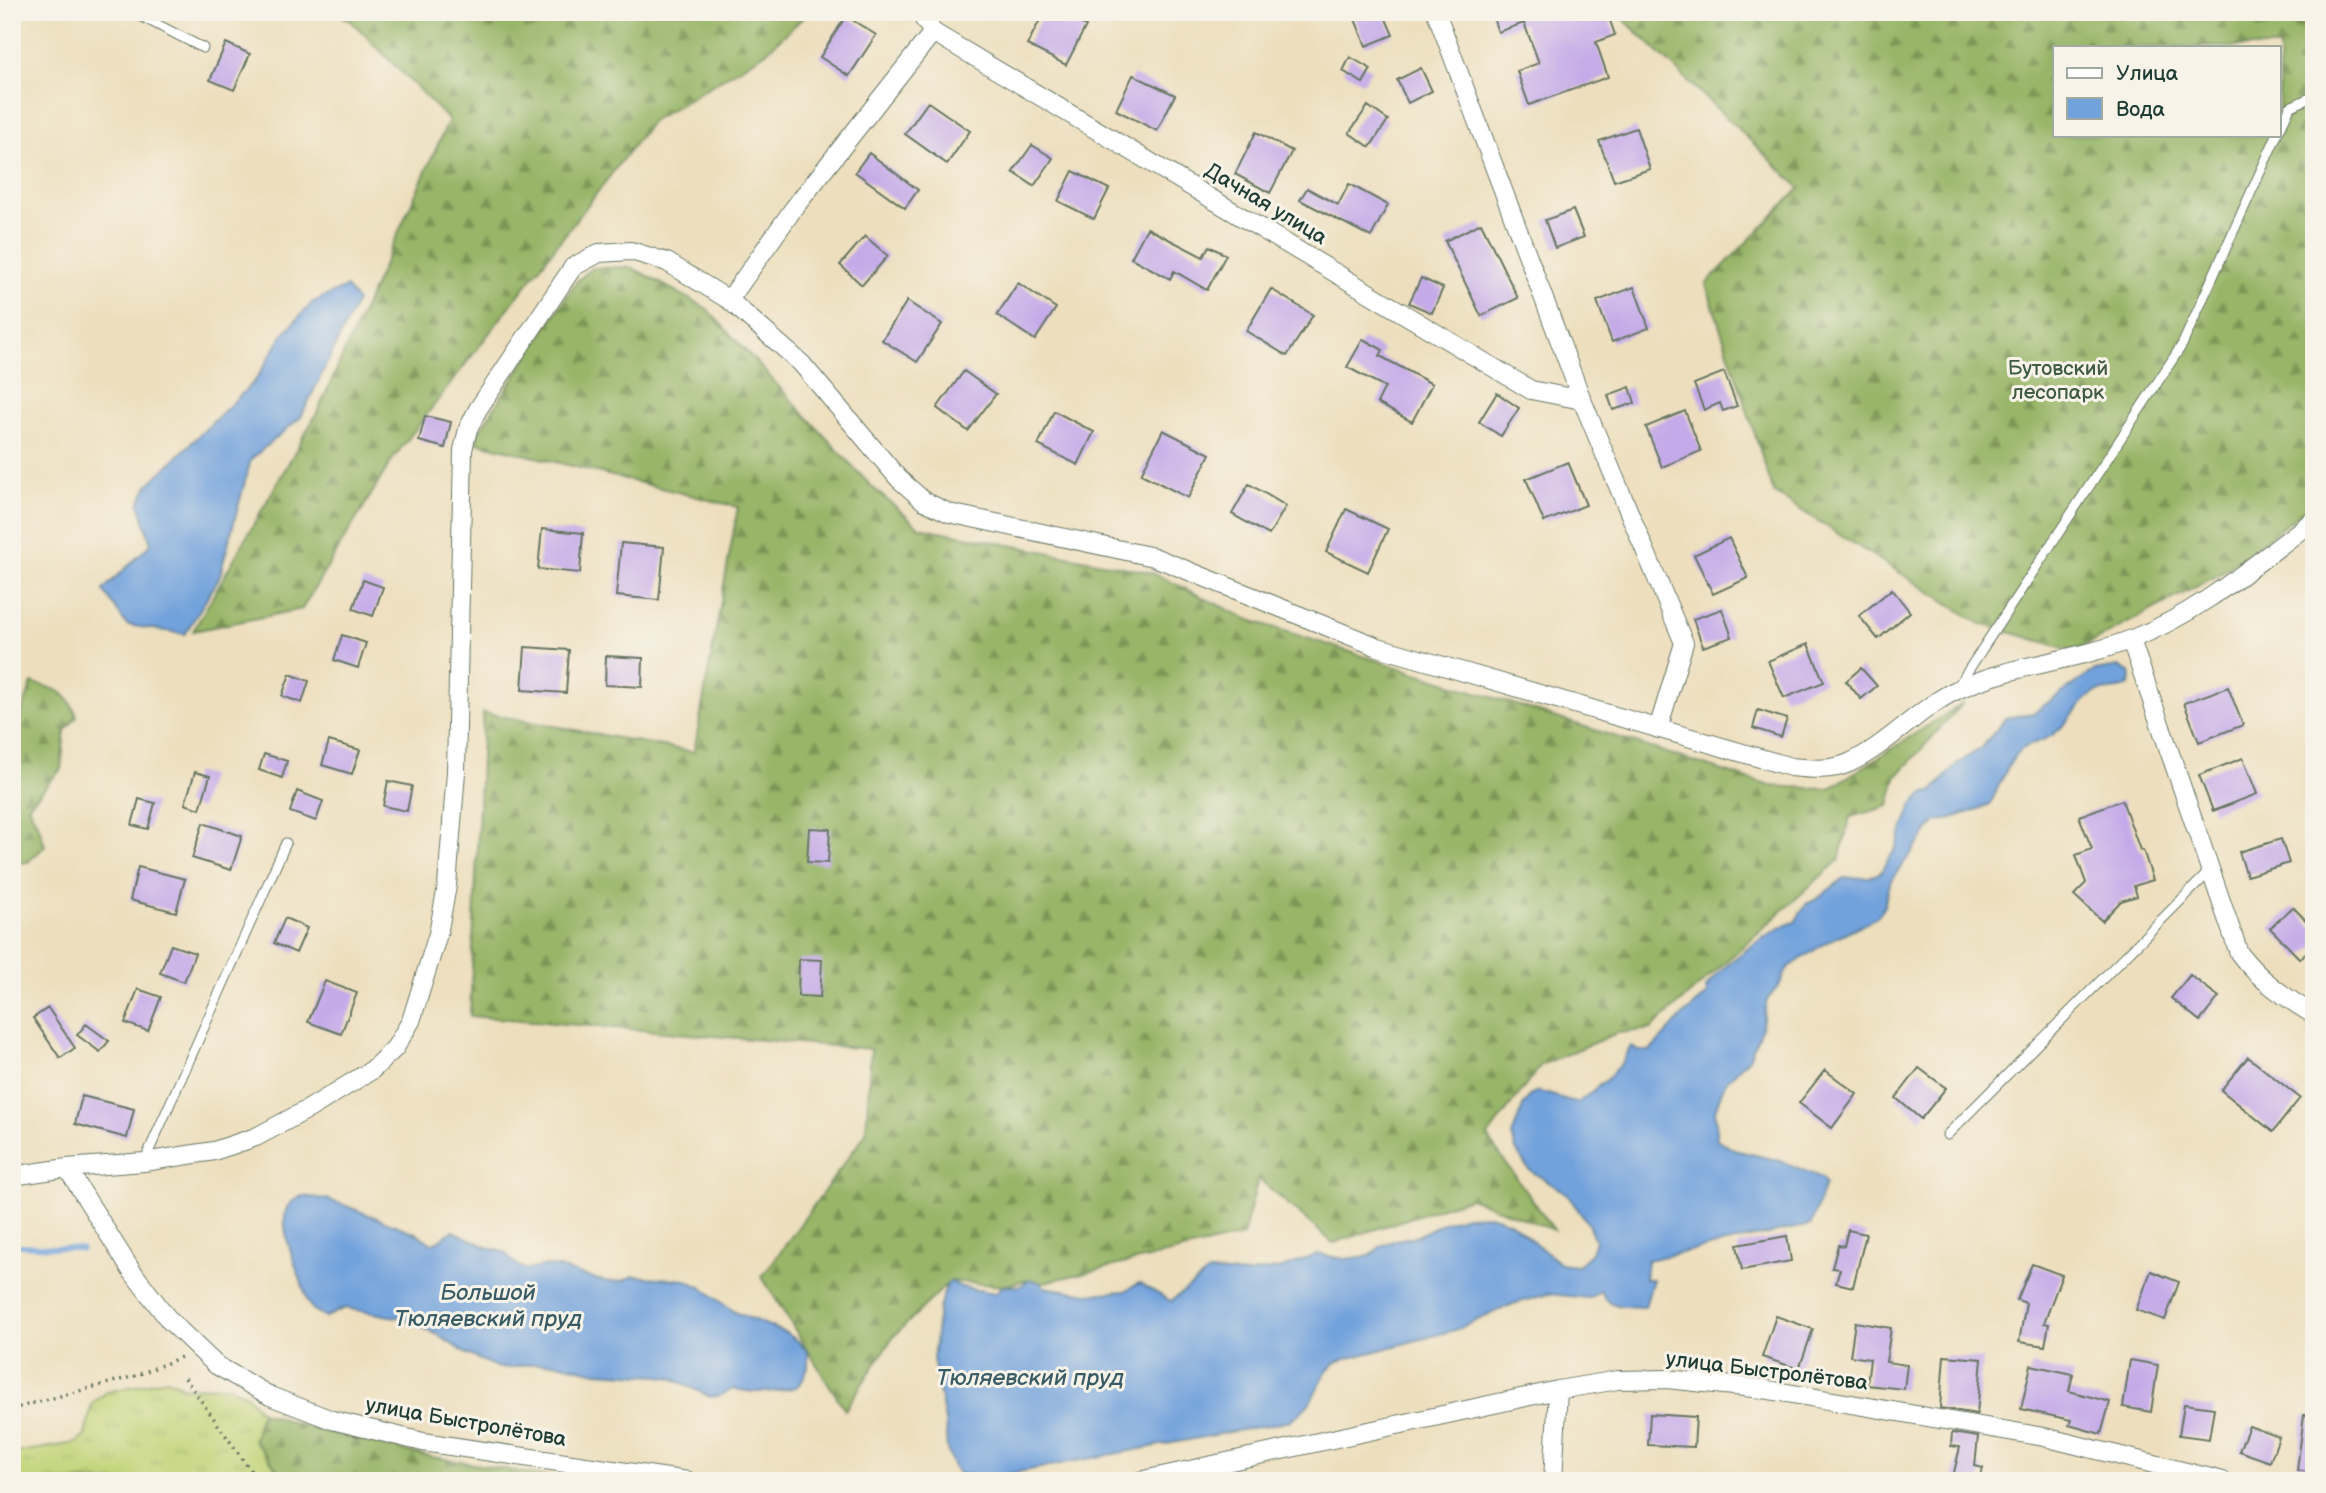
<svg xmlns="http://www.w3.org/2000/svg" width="2326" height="1493" viewBox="0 0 2326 1493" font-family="'Balsamiq Sans',sans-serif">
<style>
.grass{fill:url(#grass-tufts);stroke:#708855;stroke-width:2}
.forest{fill:url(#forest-firs);stroke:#5c794e;stroke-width:2;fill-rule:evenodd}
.water{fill:#72a2dc;stroke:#487088;stroke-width:2}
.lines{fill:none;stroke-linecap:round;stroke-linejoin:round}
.stream{stroke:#72a2dc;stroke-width:5}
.building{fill:#c4aae8}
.service-casing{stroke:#677664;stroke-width:11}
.minor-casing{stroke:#677664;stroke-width:20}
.path{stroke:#677664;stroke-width:3.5;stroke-dasharray:2 5;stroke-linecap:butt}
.service{stroke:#fff;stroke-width:9}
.minor{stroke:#fff;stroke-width:18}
.labels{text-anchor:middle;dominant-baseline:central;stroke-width:6;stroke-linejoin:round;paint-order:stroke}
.street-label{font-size:21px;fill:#1f3d34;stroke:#f7f3e8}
.park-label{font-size:21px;fill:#3f5b41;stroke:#f7f3e8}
.water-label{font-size:23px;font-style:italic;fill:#385b66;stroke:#f7f3e8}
</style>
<defs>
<pattern id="grass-tufts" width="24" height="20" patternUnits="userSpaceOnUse" patternTransform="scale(1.75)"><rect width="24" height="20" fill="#c1d376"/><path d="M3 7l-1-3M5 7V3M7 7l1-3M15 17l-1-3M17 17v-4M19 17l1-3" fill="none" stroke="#a5b667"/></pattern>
<pattern id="forest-firs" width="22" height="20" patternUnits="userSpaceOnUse" patternTransform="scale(1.75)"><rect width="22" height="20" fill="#98b567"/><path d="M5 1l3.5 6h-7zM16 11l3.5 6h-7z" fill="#7b9456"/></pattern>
</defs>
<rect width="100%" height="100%" fill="#f7f3e8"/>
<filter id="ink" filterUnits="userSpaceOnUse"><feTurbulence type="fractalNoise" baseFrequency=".0143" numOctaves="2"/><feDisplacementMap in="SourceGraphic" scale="14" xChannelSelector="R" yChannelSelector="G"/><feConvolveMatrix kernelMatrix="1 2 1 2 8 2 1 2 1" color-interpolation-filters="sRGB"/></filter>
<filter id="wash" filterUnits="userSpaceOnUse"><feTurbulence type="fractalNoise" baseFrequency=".00686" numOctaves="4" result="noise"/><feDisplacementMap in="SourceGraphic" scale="28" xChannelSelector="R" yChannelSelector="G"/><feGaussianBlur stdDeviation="1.57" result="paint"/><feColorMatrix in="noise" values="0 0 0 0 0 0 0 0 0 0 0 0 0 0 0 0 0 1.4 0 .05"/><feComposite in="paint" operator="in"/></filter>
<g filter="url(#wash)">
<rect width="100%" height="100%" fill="#eddfbe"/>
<path class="grass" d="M167,1379l18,9 43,-2 19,9 14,17 -7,28 33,41h-275v-28l64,-10 9,-7 7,-32 15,-12z"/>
<path class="forest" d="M335,12h474l-44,41 -113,68 -260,339 -90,149 -109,22 124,-218 132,-293 -98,-99z
M1616,12h698v491l-92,70 -147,78 -94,-27 -207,-131 -68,-209 94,-96zM2055,47h224v88h-224z
M631,267l75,41 166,179 47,40 234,46 94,46 523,167 59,3 134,-86 -67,74 -7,29 -39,11 -11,43 -188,169 -34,4 -76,32 -54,72 67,93 -84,-32 -137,45 -75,-65 -15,58 -202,47 -10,-4 -28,7 -53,-5 -57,56 -48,73 -83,-133 104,-144 5,-84 -401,-33 13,-303 211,39 44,-245 -263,-65 4,-11 97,-149 16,-14z
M32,683c26,6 34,7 45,33l-12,15 -4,38 -33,37 11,21 6,19 -17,16 -16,1v-143h7z
M261,1412l46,15 120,29 145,25h-285l-33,-41z"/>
<path class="water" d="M346,287l11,14 -56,116 -50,42 -32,119 -34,56 -58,-9 -24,-35 48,-46 -12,-41 9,-18 107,-104 29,-48 29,-31z
M2119,667l11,5c6,25 -23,13 -37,22 -15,10 -24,28 -38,39 -6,6 -24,10 -33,16 -13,10 -25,41 -32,56l-43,15 -11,1 -45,59 -7,26 -7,11 -52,26 -37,25 -8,16 -13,16 -6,29 -12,29 -23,24 -4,9 -7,20 2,28 17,11 47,11 41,17 3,6 -14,41 -164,35 -2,19h8l-8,28c-17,-1 -38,2 -44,-16l-12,7 -41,-4 -35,10 -58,26 -116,31c-17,9 -19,26 -29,41 -5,8 -13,13 -21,19l-303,57 -26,-4 -6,-6 -7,-19 -2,-28 -12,-62 6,-51 8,-24 3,-3 11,6 34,6 8,-7h17l11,-7 10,4 3,4 45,7 36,-3 14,-8 32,18 38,-29 38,2 35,-6 36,-14 26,5 26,-3 11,-10 14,-6 22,-4 26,-13 23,-7 24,-1 20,7 50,42 17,2 14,-13 4,-13 -7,-16 -21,-30 -39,-25 -12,-19 -4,-15 11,-29 8,-12 7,-3 40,12 29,-24 16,-18 8,-15 7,5h11c11,-9 19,-19 28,-29 8,-10 21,-18 30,-28l-1,-6c12,-20 66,-60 89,-66l11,-18 11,-5 27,-21 25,-1 11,-4 16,-25 16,-43 11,-11 10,-3 23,-26 26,-18 24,-29 27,-5 61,-42z
M302,1196l24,3 15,5 77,30 14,10 21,-13 36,17 16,4c4,7 13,15 20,17 6,2 15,-3 22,-3 26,1 61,27 86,10l53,4 15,7 34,25 51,21 12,8 10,11v15l-6,14 -6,6 -24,5h-18l-21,-3 -14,7 -9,1 -38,-19 -14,-2 -61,-4 -40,-9 -28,1 -21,4 -12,-1 -31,-14 -27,-18 -37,-17 -56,-10 -19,9 -14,-8 -5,-8c-5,-26 -28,-65 -21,-91 2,-7 10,-11 16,-14z"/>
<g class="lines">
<path class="stream" d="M12,1245l70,4"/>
</g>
<g id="blocks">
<path class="building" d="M1044,12h15l27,14 -20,39 -39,-20z
M1352,12h31l10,23 -27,11z
M1491,12h116l8,23 -19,7 12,35 -79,28 -12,-34 22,-8 -15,-40 -26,9z
M846,16l30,19 -27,41 -29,-19z
M226,43l24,11 -16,36 -24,-10z
M1350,57l21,12 -8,14 -20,-12z
M1421,68l11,23 -24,12 -11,-23z
M1133,75l42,20 -18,36 -41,-21z
M928,102l42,29 -23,33 -42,-30z
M1368,106l20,14 -18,27 -21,-14z
M1636,128l14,41 -36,12 -15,-40z
M1256,132l36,19 -22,42 -35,-19z
M1032,145l21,13 -19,28 -21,-14z
M869,153l49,37 -13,18 -50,-36z
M1073,171l36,18 -15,30 -36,-18z
M1349,184l39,21 -17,32 -71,-37 7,-12 31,17z
M1573,210l11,27 -29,11 -10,-28z
M1481,223l37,75 -37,18 -36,-75z
M1147,228l56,29 6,-11 17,9 -19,35 -33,-19 -4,8 -39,-21z
M865,236l23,20 -26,29 -22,-20z
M1421,278l22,10 -11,25 -23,-10z
M1018,283l38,25 -21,32 -38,-25z
M1634,287l15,41 -37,14 -15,-41z
M1271,289l42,26 -26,41 -41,-25z
M907,301l35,23 -25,38 -35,-22z
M1363,339l20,11 -3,6 52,28 -20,38 -35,-19 8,-16 -38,-20z
M964,371l32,23 -28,37 -31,-23z
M1724,372l13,34 -14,5 -3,-8 -16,7 -10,-26z
M1630,387l5,16 -22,7 -5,-15z
M1497,393l22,15 -18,28 -22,-14z
M1054,411l40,21 -16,33 -40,-20z
M1685,411l16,40 -39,16 -16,-40z
M425,416l26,6 -6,26 -26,-7z
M1163,430l47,24 -22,44 -47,-24z
M1568,462l18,43 -42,17 -18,-43z
M1249,484l37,22 -17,29 -37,-21z
M1346,509l42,20 -20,43 -42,-20z
M542,529l41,4 -3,40 -42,-4z
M1729,538l19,40 -35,16 -19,-39z
M621,543l43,4 -5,53 -43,-4z
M363,580l20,7 -10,29 -20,-7z
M1892,589l18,23 -32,27 -19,-23z
M1722,609l10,28 -29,10 -10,-28z
M342,635l24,8 -8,25 -24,-8z
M1808,644l16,38 -40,16 -16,-37z
M525,647l44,3 -3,43 -44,-3z
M606,656l37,2 -1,29 -37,-2z
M1861,668l16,18 -16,13 -15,-18z
M290,674l19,7 -7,22 -20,-7z
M2228,687l15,38 -44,17 -15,-39z
M1758,710l29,9 -6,18 -28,-9z
M329,741l31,9 -8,24 -30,-9z
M264,754l23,7 -5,17 -23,-8z
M2243,758l14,36 -44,17 -14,-36z
M195,772l15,4 -10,33 -15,-5z
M388,781l24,5 -5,25 -24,-5z
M297,791l26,10 -7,20 -26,-9z
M139,799l16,4 -7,26 -16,-4z
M2122,800l18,50h3l10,30 -19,6 3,10 -16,5 -19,20 -28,-26 12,-12 -10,-28 16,-6 -13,-33z
M203,823l39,13 -11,34 -39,-12z
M809,828l21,1 -2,34 -21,-1z
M2281,839l8,24 -42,13 -8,-24z
M138,867l47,12 -9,33 -46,-12z
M2293,907l21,22v17l-14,13 -30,-31z
M285,918l22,10 -11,25 -22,-10z
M171,945l24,8 -11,29 -24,-9z
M799,959l23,1 -2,37 -22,-1z
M2190,975l29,22 -19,24 -29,-23z
M325,981l32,12 -16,41 -33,-12z
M138,989l23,8 -13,34 -23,-8z
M48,1008l27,40 -15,10 -27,-40z
M86,1024l23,17 -9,11 -23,-17z
M2248,1057l52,41 -27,34 -52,-42z
M1919,1068l27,20 -25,31 -25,-21z
M1825,1070l32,24 -25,34 -33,-25z
M82,1096l52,13 -7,29 -52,-14z
M1848,1230l18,4 -13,53 -17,-4 4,-14 -8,-1 6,-23 6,1z
M1787,1236l4,25 -49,9 -5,-25z
M2032,1264l30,11 -18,48 5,1 -4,22 -26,-4 7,-39 -9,-3z
M2151,1271l28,11 -14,38 -29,-10z
M1776,1316l37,13 -14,40 -37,-12z
M1855,1322l36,6 -5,34 21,3 -3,24 -37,-4 3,-26 -20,-3z
M1944,1356l38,3 -5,55 -37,-6z
M2130,1360l28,5 -7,47 -28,-5z
M2031,1365l42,9 -4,17 41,11 -9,32 -32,-9 2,-5 -50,-11z
M2184,1404l30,4 -5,31 -30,-4z
M1650,1414l46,3 -2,30 -46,-2z
M2304,1415l10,1v57l-17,-3z
M2249,1426l30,11 -9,25 -31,-11z
M1952,1433l26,4 -3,29 8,2 -3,13h-28l8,-34 -9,-1z"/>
</g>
</g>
<g filter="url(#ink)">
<use href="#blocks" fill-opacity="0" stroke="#677664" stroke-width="2"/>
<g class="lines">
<g class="service-casing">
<path id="service" d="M133,12l70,36
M2279,131l11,-24 24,-11
M1958,686l224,-341 95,-210
M1947,1135l263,-264
M144,1162l142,-319"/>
</g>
<g class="minor-casing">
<path id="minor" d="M919,12l14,20 598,358 51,10
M1436,12l146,388 102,243 -26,86
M729,300l65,-92 139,-176
M2131,640l108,313c20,27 46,44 75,62
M67,1168l77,-6 70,-11 42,-14 56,-30 60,-37 23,-22 16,-27 27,-87 9,-48 9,-114 7,-322 5,-21 10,-20 95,-142 26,-14 32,-2 36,11 62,38 72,63 98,116 25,22 25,12 205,44 224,90 413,120c19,2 40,4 58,-4 38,-17 72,-57 110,-74 55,-25 117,-28 173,-50 68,-26 124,-76 182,-119
M12,1176l55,-8 64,102 38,50 47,45 54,31 62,24 91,22 265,39
M1139,1481l419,-91 60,-10 49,-1 96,10 281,48 179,44
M1553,1481l5,-91"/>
</g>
<path class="path" d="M185,1378l73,103
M12,1409l123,-33 49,-20"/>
<use href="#service" class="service"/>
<use href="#minor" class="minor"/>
</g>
</g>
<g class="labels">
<g class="street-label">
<text transform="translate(1266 204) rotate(31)">Дачная улица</text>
<text transform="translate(1767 1371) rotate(7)">улица Быстролётова</text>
<text transform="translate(466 1422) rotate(10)">улица Быстролётова</text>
</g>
<g class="park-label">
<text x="2058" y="368">Бутовский<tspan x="2058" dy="24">лесопарк</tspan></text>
</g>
<g class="water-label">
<text x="488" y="1293">Большой<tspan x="488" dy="26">Тюляевский пруд</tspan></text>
<text x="1030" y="1378">Тюляевский пруд</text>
</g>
</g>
<rect width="2326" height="1493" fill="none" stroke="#f7f3e8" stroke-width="42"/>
<rect x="2053" y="46" width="228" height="91" fill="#f7f3e8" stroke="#a1aaa0" stroke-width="2"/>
<rect x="2067" y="68" width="35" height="10" fill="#ffffff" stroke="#a1aaa0" stroke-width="2"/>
<text x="2116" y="80" font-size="21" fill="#1f3d34">Улица</text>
<rect x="2067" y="98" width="35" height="21" fill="#72a2dc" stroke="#a1aaa0" stroke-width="2"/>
<text x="2116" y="116" font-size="21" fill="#1f3d34">Вода</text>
</svg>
